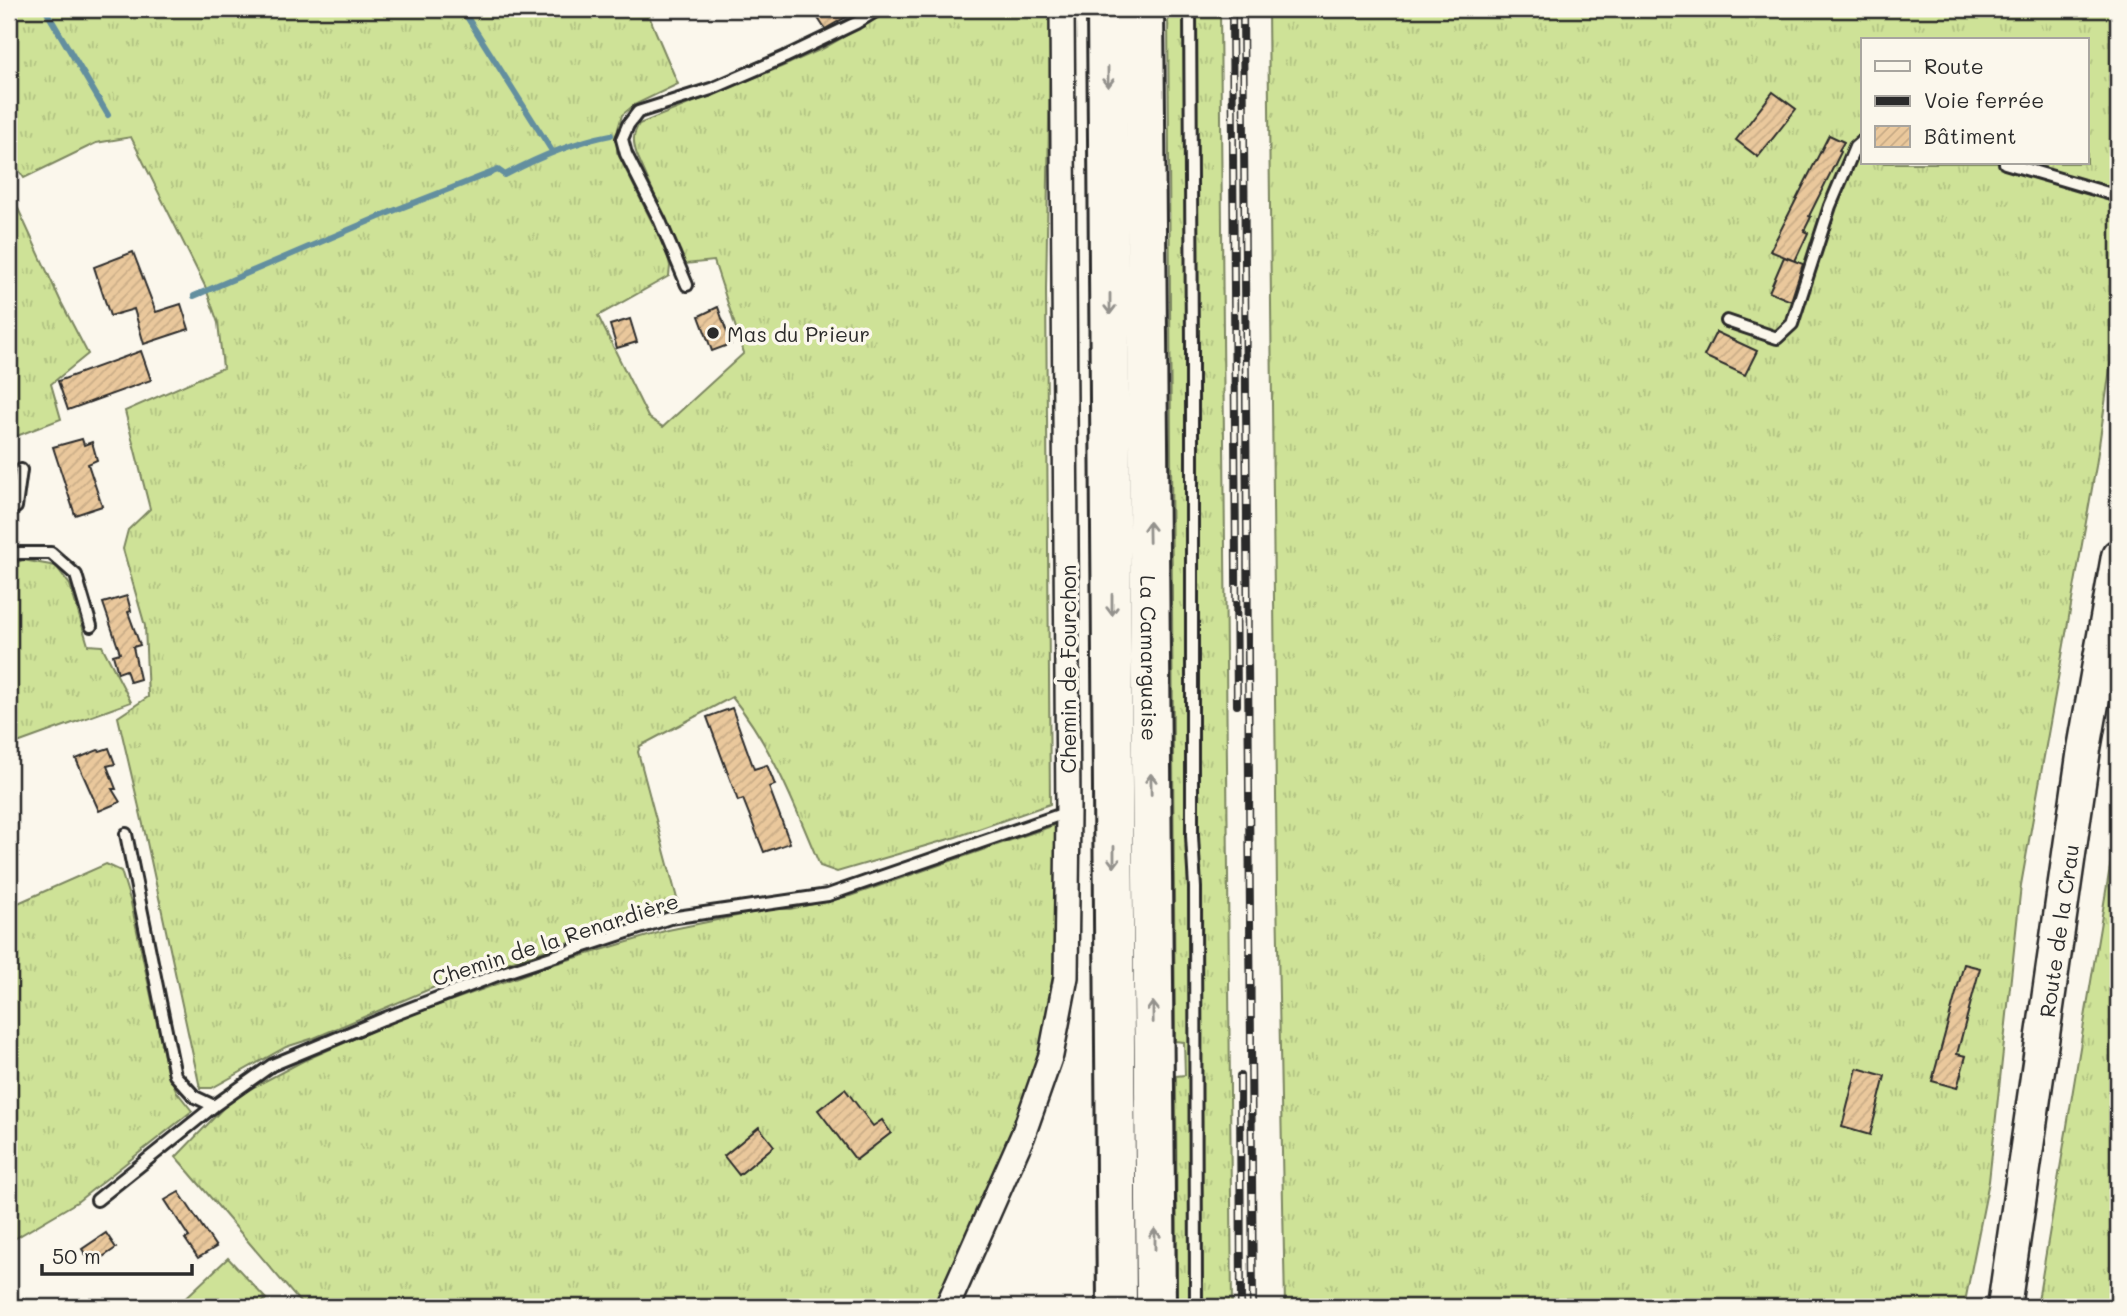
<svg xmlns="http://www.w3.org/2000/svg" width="2127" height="1316" viewBox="0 0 2127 1316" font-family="Mali,sans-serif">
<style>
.grass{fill:url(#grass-tufts);stroke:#7c8661;stroke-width:2;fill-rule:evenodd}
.pitch{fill:#cee297;stroke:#7c8661;stroke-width:2}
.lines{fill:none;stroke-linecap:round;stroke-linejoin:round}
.stream{stroke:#648f9f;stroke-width:6}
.building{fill:url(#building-hatch);stroke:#2b2b2b;stroke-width:2}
.lane-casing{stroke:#2b2b2b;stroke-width:16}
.street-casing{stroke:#2b2b2b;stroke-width:28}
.secondary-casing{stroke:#2b2b2b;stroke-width:37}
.highway-casing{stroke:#2b2b2b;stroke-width:44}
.lane{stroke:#fbf7ec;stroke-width:10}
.street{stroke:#fbf7ec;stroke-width:23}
.secondary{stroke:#fbf7ec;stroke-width:32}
.highway{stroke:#fbf7ec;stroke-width:38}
.rail-casing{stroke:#2b2b2b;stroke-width:8}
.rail{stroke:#fbf7ec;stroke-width:5;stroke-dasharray:16;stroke-linecap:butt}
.oneway{stroke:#93918c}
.poi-dot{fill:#2b2b2b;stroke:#fbf7ec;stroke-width:2.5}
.labels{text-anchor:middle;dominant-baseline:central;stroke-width:7;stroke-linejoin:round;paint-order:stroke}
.poi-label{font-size:21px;fill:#2b2b2b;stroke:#fbf7ec;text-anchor:start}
.street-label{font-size:21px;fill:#2b2b2b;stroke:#fbf7ec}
</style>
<defs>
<pattern id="grass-tufts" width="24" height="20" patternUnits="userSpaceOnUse" patternTransform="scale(1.75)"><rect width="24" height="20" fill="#cee297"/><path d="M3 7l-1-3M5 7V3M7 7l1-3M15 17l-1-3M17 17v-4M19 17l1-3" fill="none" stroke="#b1c282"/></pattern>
<pattern id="building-hatch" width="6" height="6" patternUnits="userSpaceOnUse" patternTransform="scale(1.75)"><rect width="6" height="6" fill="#eac89c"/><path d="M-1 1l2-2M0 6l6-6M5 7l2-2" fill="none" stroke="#c9ac87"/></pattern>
</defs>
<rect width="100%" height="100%" fill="#fbf7ec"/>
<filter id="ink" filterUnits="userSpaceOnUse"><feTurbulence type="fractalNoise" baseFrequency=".0143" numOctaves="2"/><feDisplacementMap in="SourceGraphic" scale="14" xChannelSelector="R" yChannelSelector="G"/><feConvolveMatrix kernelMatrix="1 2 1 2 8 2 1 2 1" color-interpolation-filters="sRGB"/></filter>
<g filter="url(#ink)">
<path class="grass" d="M9,9h637l32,75 -44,21 -12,10 -4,14 -1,23 50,100 3,14 -1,10 -71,40 50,101 15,10 81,-74 -30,-92 -29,3 -48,-109c-4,-12 -5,-20 2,-31l142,-57 43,-19 69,-39h158l-5,281 4,514 -94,33 -119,35 -17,-6c-24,-58 -48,-120 -88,-169l-92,49 -2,6 41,154 -242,80 -123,52 -28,9 -74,41h-12l-55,-255 -27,-116 30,-20 -3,-71 -22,-77 5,-19 22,-21 -25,-98 98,-43 -5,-45 -13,-37 -74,-149 -35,6 -72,35 -15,-23z
M1168,9h52l12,1298h-55l-1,-231 9,-1 -1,-33 -9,-1z
M1268,9h850v304l-22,153 -75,419 -32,296 -25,126h-679l-8,-414zM1863,40h224v123h-224z
M9,189l52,113 27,52 -37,30 10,35 -52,20z
M23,560l33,6 14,19 18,60 14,1 29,56 -122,44v-181z
M1055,825l6,3 -3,105 -12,113 -98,244 -9,17h-635l-128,-150 57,-59 70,-37 91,-40 157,-56 117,-35 103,-21h19l60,-13z
M2118,825v482h-81l72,-434z
M106,864l15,7 10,32 36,167 10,22 15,19 -115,91 -68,40v-335z"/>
<path class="pitch" d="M228,1258l38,41 -9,8h-81z"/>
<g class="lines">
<path class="stream" d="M45,9l63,106
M462,9l90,142
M194,296l199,-85 105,-41 7,5c34,-18 68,-33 106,-40"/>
</g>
<path class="building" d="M812,9h48l-35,20z
M1773,92l23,17 -38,48 -22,-17z
M1829,135l15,7 -5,8 2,2 -32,64 2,1 -7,14 4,2 -13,28 -25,-10z
M133,252l23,60 25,-8 8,25 -45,15 -10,-35 -24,7 -16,-49z
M1784,257l19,7 -12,37 -22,-9z
M718,307l13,37 -19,7 -13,-35z
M630,319l7,23 -20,6 -7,-23z
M1716,332l41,19 -12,24 -41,-19z
M141,351l10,29 -83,30 -10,-29z
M82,439l2,6 8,-3 5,18 -9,4 14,42 -27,9 -22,-68z
M127,596l4,15 -3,1 12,33 -7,2 7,32 -10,3 -4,-12 -8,3 -5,-18 7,-2 -17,-50z
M732,708l22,61 13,-4 8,20 -6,2 21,56 -26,9 -21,-53 -5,2 -31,-84z
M109,748l6,16 -8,2 9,23h-4l8,13 -21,9 -23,-52 22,-9 2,1z
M1964,964l16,4 -23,86 9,2 -9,32 -25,-7z
M1857,1068l28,8 -15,59 -28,-8z
M845,1089l28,37 9,-6 9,13 -35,27 -38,-50z
M759,1127l15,19 -35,29 -15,-19z
M179,1192l37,55 -18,11 -13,-19 4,-2 -24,-37z
M106,1233l10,15 -24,16 -10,-15z"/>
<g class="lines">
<g class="lane-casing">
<path id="lane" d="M1190,9l2,337v490l3,52 1,419
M2005,163l113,33
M687,285l-27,-64 -34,-67 -4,-15 6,-14 10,-13 73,-23 74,-32 71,-34 23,-14
M1727,321l50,17 15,-14 38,-118 25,-59 8,-7
M9,511l7,-4 5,-37
M9,556l9,-3h33l25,22 15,51
M126,834l49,241 20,22 19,9
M97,1200l117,-94 58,-41 111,-46 114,-44 173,-57 158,-23 240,-83"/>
</g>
<g class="street-casing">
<path id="street" d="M947,1307l76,-172 28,-80 15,-78 2,-165 -6,-803"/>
</g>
<g class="secondary-casing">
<g id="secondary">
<path id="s1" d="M2004,1307l80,-558 34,-193"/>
</g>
</g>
<g class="highway-casing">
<g id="highway">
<path d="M1107,9l10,1298"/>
<path id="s2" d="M1144,9l12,1298"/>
</g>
</g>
<use href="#lane" class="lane"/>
<use href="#street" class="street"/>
<use href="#secondary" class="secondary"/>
<use href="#highway" class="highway"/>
<g class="rail-casing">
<path id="rail" d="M1232,9l5,696
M1243,9l10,1298
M1240,1076l1,231"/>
</g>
<use href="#rail" class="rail"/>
</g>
<defs><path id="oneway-shaft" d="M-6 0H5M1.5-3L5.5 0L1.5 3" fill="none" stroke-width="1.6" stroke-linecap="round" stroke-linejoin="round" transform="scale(1.75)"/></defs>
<g class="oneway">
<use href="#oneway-shaft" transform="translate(1108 77) rotate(90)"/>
<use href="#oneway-shaft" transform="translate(1110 304) rotate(90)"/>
<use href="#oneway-shaft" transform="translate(1149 532) rotate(-91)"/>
<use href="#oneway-shaft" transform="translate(1112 605) rotate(90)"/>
<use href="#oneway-shaft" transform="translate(1151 784) rotate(-91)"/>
<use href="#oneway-shaft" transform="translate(1114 857) rotate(90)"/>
<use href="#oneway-shaft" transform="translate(1153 1012) rotate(-91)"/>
<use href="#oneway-shaft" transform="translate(1155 1239) rotate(-90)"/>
</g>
</g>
<circle class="poi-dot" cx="713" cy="333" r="7"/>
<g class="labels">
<g class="poi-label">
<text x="727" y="333">Mas du Prieur</text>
</g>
<g class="street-label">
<text stroke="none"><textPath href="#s2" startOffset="649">La Camarguaise</textPath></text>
<text transform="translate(1067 669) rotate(-90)">Chemin de Fourchon</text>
<text stroke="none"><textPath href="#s1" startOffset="380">Route de la Crau</textPath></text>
<text transform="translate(555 939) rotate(-18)">Chemin de la Renardière</text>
</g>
</g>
<rect width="2127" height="1316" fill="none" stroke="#fbf7ec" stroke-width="35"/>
<rect x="18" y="18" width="2092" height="1281" fill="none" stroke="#2b2b2b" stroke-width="2.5" filter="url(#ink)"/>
<rect x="1861" y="38" width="228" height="126" fill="#fbf7ec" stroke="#a8a59f" stroke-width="2"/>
<rect x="1875" y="61" width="35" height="10" fill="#fbf7ec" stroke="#a8a59f" stroke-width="2"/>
<text x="1924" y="74" font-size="21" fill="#2b2b2b">Route</text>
<rect x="1875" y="96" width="35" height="10" fill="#2b2b2b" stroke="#a8a59f" stroke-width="2"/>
<text x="1924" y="108" font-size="21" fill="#2b2b2b">Voie ferrée</text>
<rect x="1875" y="126" width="35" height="21" fill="url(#building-hatch)" stroke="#a8a59f" stroke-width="2"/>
<text x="1924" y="144" font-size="21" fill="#2b2b2b">Bâtiment</text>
<path d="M42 1264v10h150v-10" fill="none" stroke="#2b2b2b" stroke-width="3.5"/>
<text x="52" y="1264" font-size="21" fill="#2b2b2b" stroke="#fbf7ec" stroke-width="5" paint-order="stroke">50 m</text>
</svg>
